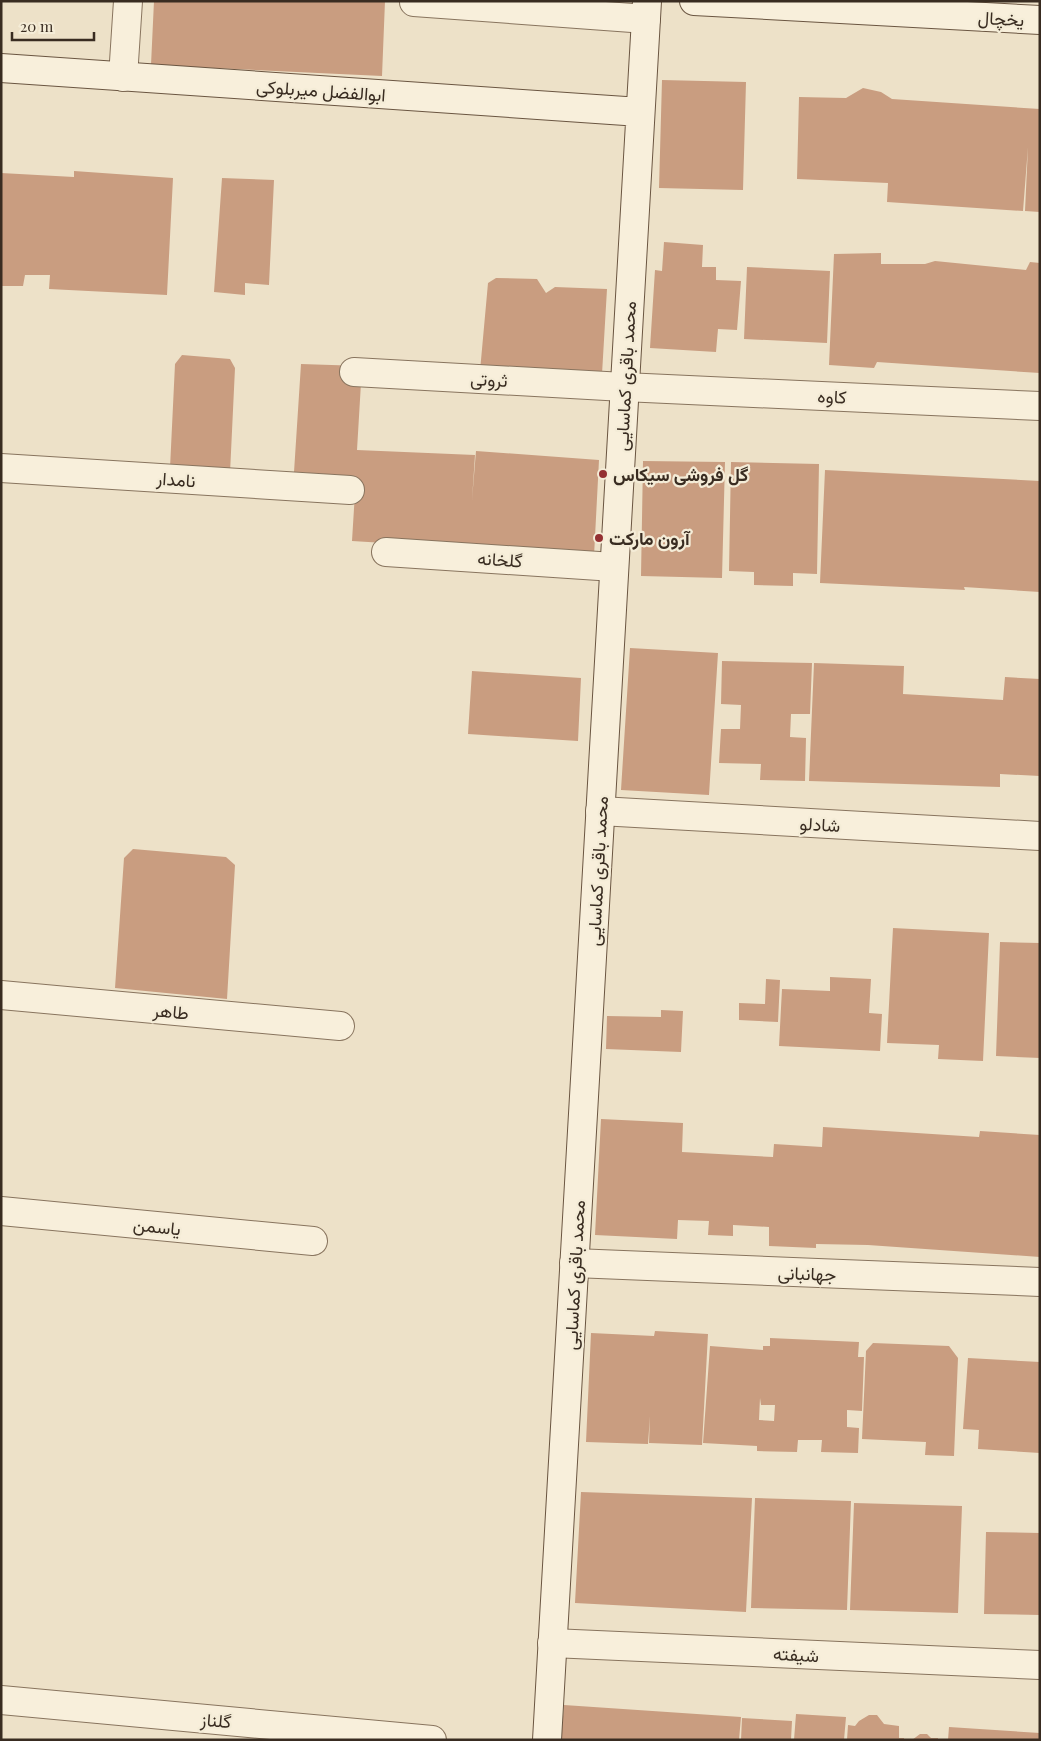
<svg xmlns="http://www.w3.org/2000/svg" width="1041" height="1741" viewBox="0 0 1041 1741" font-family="'Playfair Display',Vazirmatn,serif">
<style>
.building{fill:#c99d80;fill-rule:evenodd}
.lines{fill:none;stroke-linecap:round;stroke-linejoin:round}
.street-casing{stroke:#88745e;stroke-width:30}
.secondary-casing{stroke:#6a5541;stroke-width:30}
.street{stroke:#f8efdb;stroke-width:28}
.secondary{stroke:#f8efdb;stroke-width:28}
.poi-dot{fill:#943032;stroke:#f4ecd7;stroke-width:2}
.labels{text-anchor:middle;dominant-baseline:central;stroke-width:4.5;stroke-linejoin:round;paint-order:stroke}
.street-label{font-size:18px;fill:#392c21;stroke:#f4ecd7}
.poi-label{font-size:18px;font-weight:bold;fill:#392c21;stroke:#f4ecd7;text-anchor:start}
</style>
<rect width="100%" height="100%" fill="#ede1c8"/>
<path class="building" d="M154,1h231l-3,75 -231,-11z
M662,80l84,2 -3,108 -84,-2z
M863,88l18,4 11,7 148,10v103l-15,-1 3,-64 -5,64 -136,-9 1,-19 -91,-4 2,-82 47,1z
M74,171l99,7 -6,117 -118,-6 1,-14h-25l-2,11h-22v-113l73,4z
M222,178l52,2 -5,105 -24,-2v12l-31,-3z
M664,242l39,3 -1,22h14v13l25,1 -4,49 -19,-1 -2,23 -66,-4 5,-78 7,1z
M881,253v11h44l10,-3 91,9 4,-8 10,1v110l-163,-11 -3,6 -45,-3 5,-111z
M747,267l83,4 -3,72 -83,-4z
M496,278l41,1 9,14 9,-6 52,2 -5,85 -122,-3 8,-88z
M182,355l48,4 5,9 -5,105 -60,-5 5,-104z
M301,364l61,2 -5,84 118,5 -3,45 4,-49 123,9 -5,96 -242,-15 4,-65 -62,-4z
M643,461l82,1 -3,116 -81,-2z
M731,462l88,2 -2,110 -24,-1v13l-39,-1v-13l-25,-1z
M825,470l215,11v111l-76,-5 1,3 -145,-7z
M630,648l88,5 -9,142 -88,-5z
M722,661l90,2 -2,51h-19l-1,23 16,1 -1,43 -45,-1 1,-16 -42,-1 2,-34h19l1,-24 -20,-1z
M814,663l90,3 -1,28 100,6 2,-23 35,2v97l-40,-2v13l-191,-6z
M472,671l109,7 -3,63 -110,-7z
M133,849l93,8 9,8 -8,134 -112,-11 9,-130z
M893,928l96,5 -6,128 -45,-2 1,-14 -52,-2z
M1000,942l40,1v115l-44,-2z
M830,977l41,2 -2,34 13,1 -2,37 -101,-5 3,-57 48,2z
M766,979l14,1 -2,42 -39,-2v-17l26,1z
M661,1010l22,1 -2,41 -75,-3 1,-33 54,1z
M601,1119l82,4 -1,29 91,5 1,-13 48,3 1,-20 156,10 1,-6 60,4v122l-172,-12 -52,-1v4l-47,-2v-19l-36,-2v11l-25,-1 1,-14 -31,-1 -1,19 -82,-4z
M655,1331l53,3 -6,111 -53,-2 1,-27 -2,28 -62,-2 5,-109 63,3z
M770,1338l89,4 -1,15h6l-2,54 -15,-1v17l12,1 -1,25 -37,-1 1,-12h-24l-1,12 -40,-1v-5l-54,-3 7,-97 53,4v-4h7zM760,1398l1,7h14l-1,16 -15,-1z
M873,1343l76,3 9,12 -4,98 -29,-1 1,-13 -64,-3 4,-88z
M968,1358l72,4v91l-62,-4 1,-19 -16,-1z
M581,1492l171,6 -6,114 -171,-9z
M755,1498l96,3 -4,109 -96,-2z
M854,1503l108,3 -4,107 -108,-3z
M986,1532l54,1v82l-56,-1z
M564,1705l177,12 -2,23h-178z
M796,1714l50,3 -2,23h-50z
M869,1715h8l7,9 15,2v12h5v2h-57l1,-15 7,1 4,-5z
M742,1718l50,3 -1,19h-50z
M949,1727l91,6v7h-92z
M920,1734h7l4,4h7v2h-26z"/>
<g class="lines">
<g class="street-casing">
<path id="street" d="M414,2l232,17
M123,77l5,-76
M354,372l270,15 416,19
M1,468l349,22
M386,552l228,15
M600,811l440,25
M1,995l339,31
M1,1211l312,30
M574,1263l466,19
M552,1643l488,22
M1,1700l431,40"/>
</g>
<g class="secondary-casing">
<path id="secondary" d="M694,1l346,19
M1,68l639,44
M547,1740l100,-1739"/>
</g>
<use href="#street" class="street"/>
<use href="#secondary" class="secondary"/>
</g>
<g class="poi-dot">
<circle cx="603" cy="474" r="5"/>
<circle cx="599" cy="538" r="5"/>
</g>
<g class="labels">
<g class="street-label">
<text transform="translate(1001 18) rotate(3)">یخچال</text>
<text transform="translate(321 90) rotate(4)">ابوالفضل میربلوکی</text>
<text transform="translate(625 376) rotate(-87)">محمد باقری کماسایی</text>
<text transform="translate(489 379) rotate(3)">ثروتی</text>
<text transform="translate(832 396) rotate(3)">کاوه</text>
<text transform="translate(176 479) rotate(4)">نامدار</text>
<text transform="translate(500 559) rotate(4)">گلخانه</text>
<text transform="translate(820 824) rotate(3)">شادلو</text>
<text transform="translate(597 871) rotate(-87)">محمد باقری کماسایی</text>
<text transform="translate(171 1011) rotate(5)">طاهر</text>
<text transform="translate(157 1226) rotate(6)">یاسمن</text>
<text transform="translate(807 1273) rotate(2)">جهانبانی</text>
<text transform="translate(574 1275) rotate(-87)">محمد باقری کماسایی</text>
<text transform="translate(796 1654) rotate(3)">شیفته</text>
<text transform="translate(216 1720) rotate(5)">گلناز</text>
</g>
<g class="poi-label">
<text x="613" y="474">گل فروشی سیکاس</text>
<text x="609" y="538">آرون مارکت</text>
</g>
</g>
<rect width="1041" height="1741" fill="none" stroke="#392c21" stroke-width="5"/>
<path d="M12 32v8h82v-8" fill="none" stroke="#392c21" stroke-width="2.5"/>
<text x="20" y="32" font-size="15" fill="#392c21" stroke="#f4ecd7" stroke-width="4" paint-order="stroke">20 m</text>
</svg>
